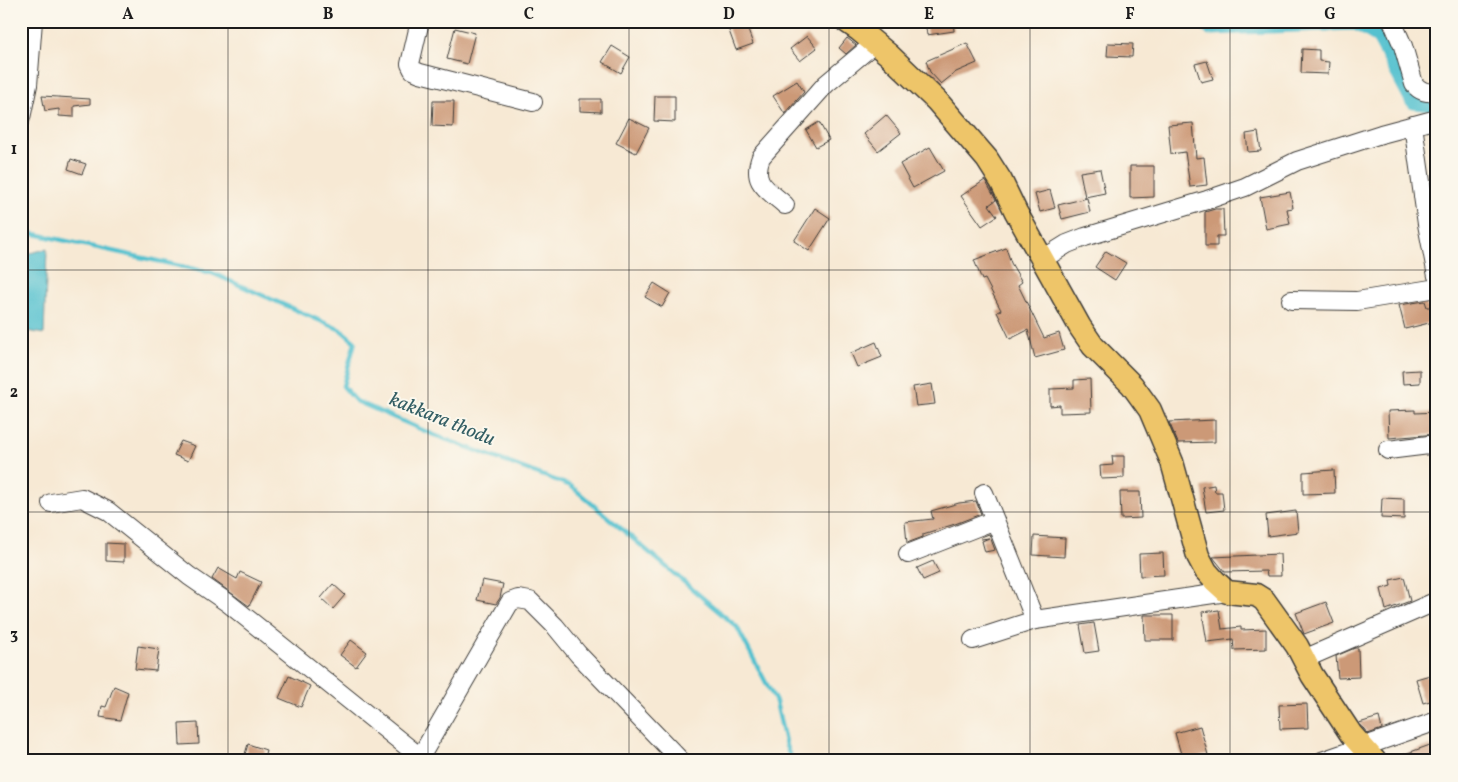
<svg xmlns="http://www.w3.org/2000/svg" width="1458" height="782" viewBox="0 0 1458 782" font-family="Vollkorn,serif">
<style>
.water{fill:#55c1cf;stroke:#386e76}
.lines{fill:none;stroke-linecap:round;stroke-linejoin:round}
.stream{stroke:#55c1cf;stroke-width:4.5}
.canal{stroke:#55c1cf;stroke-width:15}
.building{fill:#c97}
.minor-casing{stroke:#3d3b38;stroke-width:20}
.major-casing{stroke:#3d3b38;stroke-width:25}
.minor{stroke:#fff;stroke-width:18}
.major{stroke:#eec569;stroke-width:22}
.grid{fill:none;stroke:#1c1c1c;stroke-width:1;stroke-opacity:0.55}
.labels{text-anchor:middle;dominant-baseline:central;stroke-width:4;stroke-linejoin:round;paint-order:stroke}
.water-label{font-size:20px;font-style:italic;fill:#335e64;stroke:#fbf7ec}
.neatline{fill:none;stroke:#1c1c1c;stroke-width:2}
.grid-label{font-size:16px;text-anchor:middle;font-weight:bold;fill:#1c1c1c}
</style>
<rect width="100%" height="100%" fill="#fbf7ec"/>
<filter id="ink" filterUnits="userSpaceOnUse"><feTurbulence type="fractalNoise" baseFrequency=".02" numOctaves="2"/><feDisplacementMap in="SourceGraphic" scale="10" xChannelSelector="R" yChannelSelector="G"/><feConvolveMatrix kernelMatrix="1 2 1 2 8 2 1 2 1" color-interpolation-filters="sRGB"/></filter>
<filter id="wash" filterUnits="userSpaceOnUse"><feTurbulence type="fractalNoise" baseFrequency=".0096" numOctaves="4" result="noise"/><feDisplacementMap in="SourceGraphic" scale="20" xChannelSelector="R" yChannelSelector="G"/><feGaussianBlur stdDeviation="1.12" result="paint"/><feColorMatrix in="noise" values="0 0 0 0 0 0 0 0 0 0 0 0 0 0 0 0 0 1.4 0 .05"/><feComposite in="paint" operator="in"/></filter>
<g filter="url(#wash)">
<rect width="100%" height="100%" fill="#f7e9d4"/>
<path class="water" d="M47,249l-3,85 -23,-4v-75z"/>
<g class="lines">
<path class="stream" d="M21,231l191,42 129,57 14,12 -12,44 13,15 78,34 137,51 166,141 39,75 10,44 6,15"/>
<path class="canal" d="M1202,21l8,7 146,-5 22,13 35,66 24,2"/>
</g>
<g id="blocks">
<path class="building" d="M925,21h28l1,10 -27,4z
M745,22l8,22 -17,6 -8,-22z
M455,28l20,5 -8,31 -20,-5z
M807,36l10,12 -17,13 -10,-12z
M847,38l9,7 -10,9 -7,-6z
M967,43l10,20 -21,9 -15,12 -11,-12 -4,-11z
M1108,43l25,1 -1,13 -25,-1z
M612,46l18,11 -9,16 -19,-11z
M1302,49l17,1v11l10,1 -1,12 -27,-1z
M1207,61l6,18 -12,3 -6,-18z
M797,81l7,11 -19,22 -12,-18z
M42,96l48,3v5l-16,2v11l-15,-1v-7l-14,2z
M655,96h20v26l-21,-1z
M580,99h21v13l-21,-1z
M433,101h21l-1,26 -21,-1z
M886,115l15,18 -23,18 -14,-17z
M629,118l20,10 -13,25 -20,-10z
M819,122l10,18 -13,7 -10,-17z
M1193,123l3,35 8,-1 3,28 -17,2 -5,-35 -14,2 -3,-29z
M1258,132l3,19 -13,1 -2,-18z
M930,147l14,24 -31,17 -13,-24z
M71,159l15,5 -4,10 -14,-5z
M1130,166h24v31l-24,1z
M1100,169l5,24 -20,4 -5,-25z
M985,180l11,20 -7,5 8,11 -15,10 -21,-30z
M1050,190l5,18 -15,4 -5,-18z
M1290,192l3,16 -6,1 3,15 -24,5 -6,-32z
M1087,198l3,14 -28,7 -4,-14z
M815,208l15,10 -21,33 -15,-10z
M1215,209h8l1,27h-7v10h-12v-34z
M1006,248l5,15 11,19 -4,3 26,53 15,-5 5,17 -29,8 -7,-28 -18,9 -13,-27 4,-2 -16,-31 -3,1 -8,-20z
M1106,251l20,12 -11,17 -20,-13z
M654,283l16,10 -8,14 -17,-10z
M1425,301l2,6h10v14l-32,8 -6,-24z
M876,342l6,15 -25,10 -6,-14z
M1420,370v13l-17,1 -1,-13z
M1090,379l1,33 -31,1v-8l-10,1v-17l24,-1v-8z
M932,384l3,20 -19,2 -3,-19z
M1415,410v3l22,-1v22l-48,4 -1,-27z
M1215,420v22l-37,1 -9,-21z
M181,441l14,5 -7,15 -14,-6z
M1112,456h12v22l-23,1 -1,-13 13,-1z
M1334,470l1,23 -32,1v-22z
M1214,485l1,7h7l2,18 -18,2 -4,-25z
M1120,492h20l1,26 -20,1z
M1382,498l22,1v20l-23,-1z
M976,501l5,13 -26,10 -32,10v3l-16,6 -2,-21 28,-3 -2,-8 28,-8z
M1296,511l2,21 -30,4 -2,-21z
M989,534l6,16 -10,2 -3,-11 7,-3 -8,1v-2z
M1034,536l31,2 -1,19 -31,-2z
M106,543l18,1v18l-18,-1z
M1163,553l1,22 -24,1 -1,-22z
M1280,554l1,22h-14l-1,-5 -41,1 -12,-15z
M933,561l6,12 -16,7 -6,-12z
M218,568l19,11 3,-7 21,10 -12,24 -37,-27z
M1404,577l6,24 -24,9 -5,-21 10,-3 -1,-6z
M482,580l21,4 -3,14 -4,6 -19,-4z
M333,584l12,11 -12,14 -12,-11z
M1326,602l8,21 -30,11 -8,-21z
M1219,610l3,19 19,-2v3l25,-1v20l-32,1 -1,-11 -26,3 -5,-30z
M1144,615h29v25h-28z
M1094,623l5,28 -14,2 -5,-28z
M351,640l16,12 -11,15 -16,-12z
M138,646l21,3 -3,22 -21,-2z
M1355,648h3l1,29 -21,1 -2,-22z
M1430,675l7,24 -14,4 -7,-24z
M289,676l21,10 -9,21 -22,-9z
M114,686l14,6 -8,28 -20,-3 2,-11 4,1z
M1307,704l1,24 -28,1 -1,-24z
M1379,717l3,12 -14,5 -9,-11z
M198,723l1,21 -19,1 -1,-21z
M1200,726l8,29 -25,6 -8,-28z
M248,744l18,6 -3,11h-20z
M1430,745l6,16h-45v-2z"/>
</g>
</g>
<g filter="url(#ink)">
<use href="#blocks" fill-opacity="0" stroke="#3d3b38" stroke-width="1"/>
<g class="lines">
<g class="minor-casing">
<path id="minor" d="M420,21l-10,43 3,6 7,3 113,29
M1392,21l11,25 11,38c6,8 13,9 23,8
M21,118l7,-33 5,-64
M1413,125l14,99 10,52
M785,205c-18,-16 -34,-22 -24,-48l65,-73 49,-41
M1043,259l24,-15 18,-7 122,-37 38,-13 52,-26 84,-27 56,-15
M1291,300l66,1 80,-13
M1388,450l49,-6
M984,493l51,127
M51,503l31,-5 26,13 81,65 39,27 192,154
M908,554l87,-34
M973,640l62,-20 192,-28
M1304,659l133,-58
M418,761l92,-159 8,-3 12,2 25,25 23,28 103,107
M1322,761l115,-40"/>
</g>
<g class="major-casing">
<path id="major" d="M846,21l13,9 30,25 48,46 50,58 14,22 15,31 64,115 13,19 39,39 18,25 22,52 26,94 8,15 9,10 12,11 29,3 8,5 33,46 15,29 39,59 24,27"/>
</g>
<use href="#minor" class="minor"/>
<use href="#major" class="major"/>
</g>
</g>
<path class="grid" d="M228,21v740M428,21v740M629,21v740M829,21v740M1030,21v740M1230,21v740M21,270h1416M21,512h1416"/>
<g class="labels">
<g class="water-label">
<text transform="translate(442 420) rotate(22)">kakkara thodu</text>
</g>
</g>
<rect width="1458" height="782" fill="none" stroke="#fbf7ec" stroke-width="55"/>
<rect x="28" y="28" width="1402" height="726" class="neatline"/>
<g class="grid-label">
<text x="128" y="19">A</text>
<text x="328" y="19">B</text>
<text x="529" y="19">C</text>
<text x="729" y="19">D</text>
<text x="929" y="19">E</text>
<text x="1130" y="19">F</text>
<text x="1330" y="19">G</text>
<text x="14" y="154">1</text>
<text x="14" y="397">2</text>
<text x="14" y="639">3</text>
</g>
</svg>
